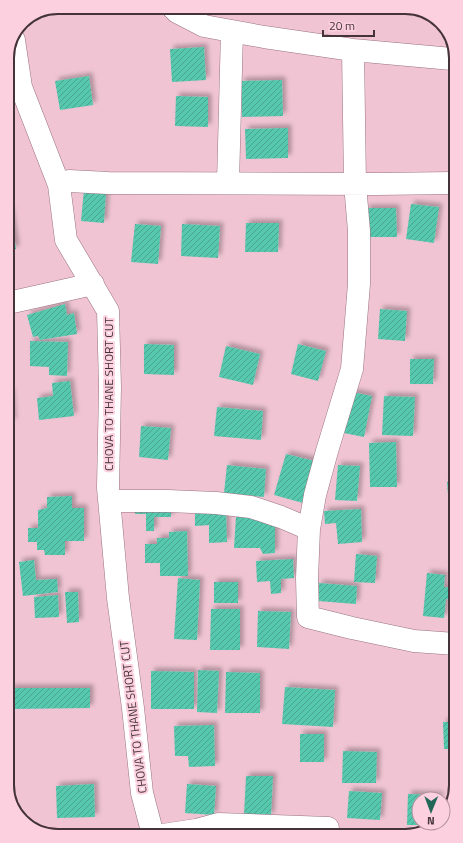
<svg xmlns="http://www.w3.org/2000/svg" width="463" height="843" viewBox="0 0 463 843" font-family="'Titillium Web',sans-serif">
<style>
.building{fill:url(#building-hatch);filter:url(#shadow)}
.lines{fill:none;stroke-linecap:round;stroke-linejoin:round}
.minor-casing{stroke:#9a7280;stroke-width:23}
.minor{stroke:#fff;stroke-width:22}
.labels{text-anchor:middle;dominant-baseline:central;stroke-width:4;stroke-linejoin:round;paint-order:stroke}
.street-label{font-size:12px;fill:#443339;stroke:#fdd0e0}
.rim{fill:none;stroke:#443339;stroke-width:2}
</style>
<defs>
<pattern id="building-hatch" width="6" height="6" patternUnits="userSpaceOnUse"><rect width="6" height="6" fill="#57c8ae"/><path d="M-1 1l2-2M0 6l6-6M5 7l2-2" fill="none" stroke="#4aa38f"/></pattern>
<filter id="shadow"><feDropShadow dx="3.5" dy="-3.5" stdDeviation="2" flood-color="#0004"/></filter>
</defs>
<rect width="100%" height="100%" fill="#f0c4d3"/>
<path class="building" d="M204,47l2,33 -34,2 -2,-33z
M89,76l4,29 -33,5 -5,-29z
M282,80l1,36 -41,1 -1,-36z
M176,96l32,1v30l-33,-1z
M288,128v30l-42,1 -1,-30z
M84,190l22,2 -2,31 -23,-2z
M411,204l28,3 -5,36 -28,-4z
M366,208h30l1,29h-29z
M10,210l6,39 -8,1v-39z
M246,223h33l-1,29h-33z
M135,224l26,2 -3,38 -27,-2z
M182,224l38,2 -2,32 -37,-2z
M65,304l2,11 7,-2 3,21 -37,6 -2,-4 -5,1 -6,-22z
M380,309l27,2 -2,30 -27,-2z
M30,341l38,1 -1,34 -18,-1v-8l-19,-1z
M144,344l30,1v30l-30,-1z
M298,344l28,7 -8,30 -27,-7z
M226,346l34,8 -7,31 -34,-8z
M410,359h24l-1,25h-23z
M70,381l4,35 -35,4 -2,-22 16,-2 -1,-13z
M9,392h2l2,30h-4z
M352,392l20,4 -8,41 -20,-4z
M384,396l31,1 -2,39 -31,-1z
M217,407l46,4 -2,29 -47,-4z
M141,426l30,2 -3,32 -29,-3z
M396,442l1,45h-27l-1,-44z
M286,454l29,7 -12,42 -29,-8z
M227,465l39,4 -2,28 -40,-4z
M338,465l22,1 -3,35 -22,-1z
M454,481v26h-5l-2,-25z
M72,496v12h12v33h-19v14h-20l-1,-5h-7v-8h-9v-14h10v-18l9,-2v-11z
M136,502l35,1v14h-17v14h-8v-17h-11z
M226,508l1,34 -18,1v-18l-14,1v-17z
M361,509l1,33 -24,2 -2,-21 -11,1 -1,-13z
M236,516l39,3v34l-12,1 -3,-6h-26z
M187,531l1,45h-28v-13h-15v-19h12v-6h12v-6z
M356,554l21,2 -2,27 -21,-1z
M293,559l1,19 -13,1v14l-10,1 -1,-13 -13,1 -1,-21z
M34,560l2,20 21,-1 1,13 -35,4 -4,-34z
M427,573l18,2 -1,12 11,1v12l-9,-1 -2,19 -21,-2z
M178,578l22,2 -3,60 -23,-1z
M214,582h24v21h-24z
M319,583l38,3 -1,18 -38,-3z
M65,592h13l1,30 -12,1z
M58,595l1,22 -24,1 -1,-21z
M211,609h29v41h-30z
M258,611l33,1 -2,37 -32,-2z
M198,670l21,1 -2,42 -20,-1z
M151,671l43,1v37h-43z
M226,672l34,1v40h-35z
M285,687l50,3 -2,37 -51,-3z
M10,688h80v20l-80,1z
M443,722h13v27h-12z
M214,725l1,41 -26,1 -1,-11h-13l-1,-30z
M300,734h24v28h-24z
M343,751l34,1 -1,31h-34z
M246,776h27l-2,40 -27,-1z
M94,784l1,33 -38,1 -1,-32z
M187,784l29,2 -2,29 -29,-2z
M349,791l33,2 -2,27 -33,-2z
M408,794l32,1v4h-21v24h17l-3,2h-26z"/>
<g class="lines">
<g class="minor-casing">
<path id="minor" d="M172,7l5,5 27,14 60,11 89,13 99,9
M14,40l7,47 38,98 7,55 42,71 2,76 -2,101 10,110 15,110 9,85 11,42
M353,50l2,134 4,47v53l-7,85 -25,82 -12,44 -6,34 -2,49 1,39 44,11 62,13 41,3
M228,183l4,-152
M59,185l10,-4 39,2 268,1 77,-1
M8,303l85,-19
M110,501h58l48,2 35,4 30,10 28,12
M163,835l33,-5 22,-6 110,4"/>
</g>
<use href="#minor" class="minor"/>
</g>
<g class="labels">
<g class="street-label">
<text transform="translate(108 394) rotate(-90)">CHOVA TO THANE SHORT CUT</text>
<text transform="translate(133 717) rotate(-97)">CHOVA TO THANE SHORT CUT</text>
</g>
</g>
<path d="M0 0H463V843H0ZM58 14H405A44 44 0 0 1 449 58V785A44 44 0 0 1 405 829H58A44 44 0 0 1 14 785V58A44 44 0 0 1 58 14Z" fill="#fdd0e0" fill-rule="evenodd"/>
<path class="rim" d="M58 14H405A44 44 0 0 1 449 58V785A44 44 0 0 1 405 829H58A44 44 0 0 1 14 785V58A44 44 0 0 1 58 14Z"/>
<g transform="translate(431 811) rotate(181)"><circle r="19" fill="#fdd0e0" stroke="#b3919d"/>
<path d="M0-3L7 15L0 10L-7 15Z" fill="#226657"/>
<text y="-6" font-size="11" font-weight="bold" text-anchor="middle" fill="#443339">N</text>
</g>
<path d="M323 30v6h51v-6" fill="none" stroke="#443339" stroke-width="2"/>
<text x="329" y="30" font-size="12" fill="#443339" stroke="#fdd0e0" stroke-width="3" paint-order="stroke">20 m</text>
</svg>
